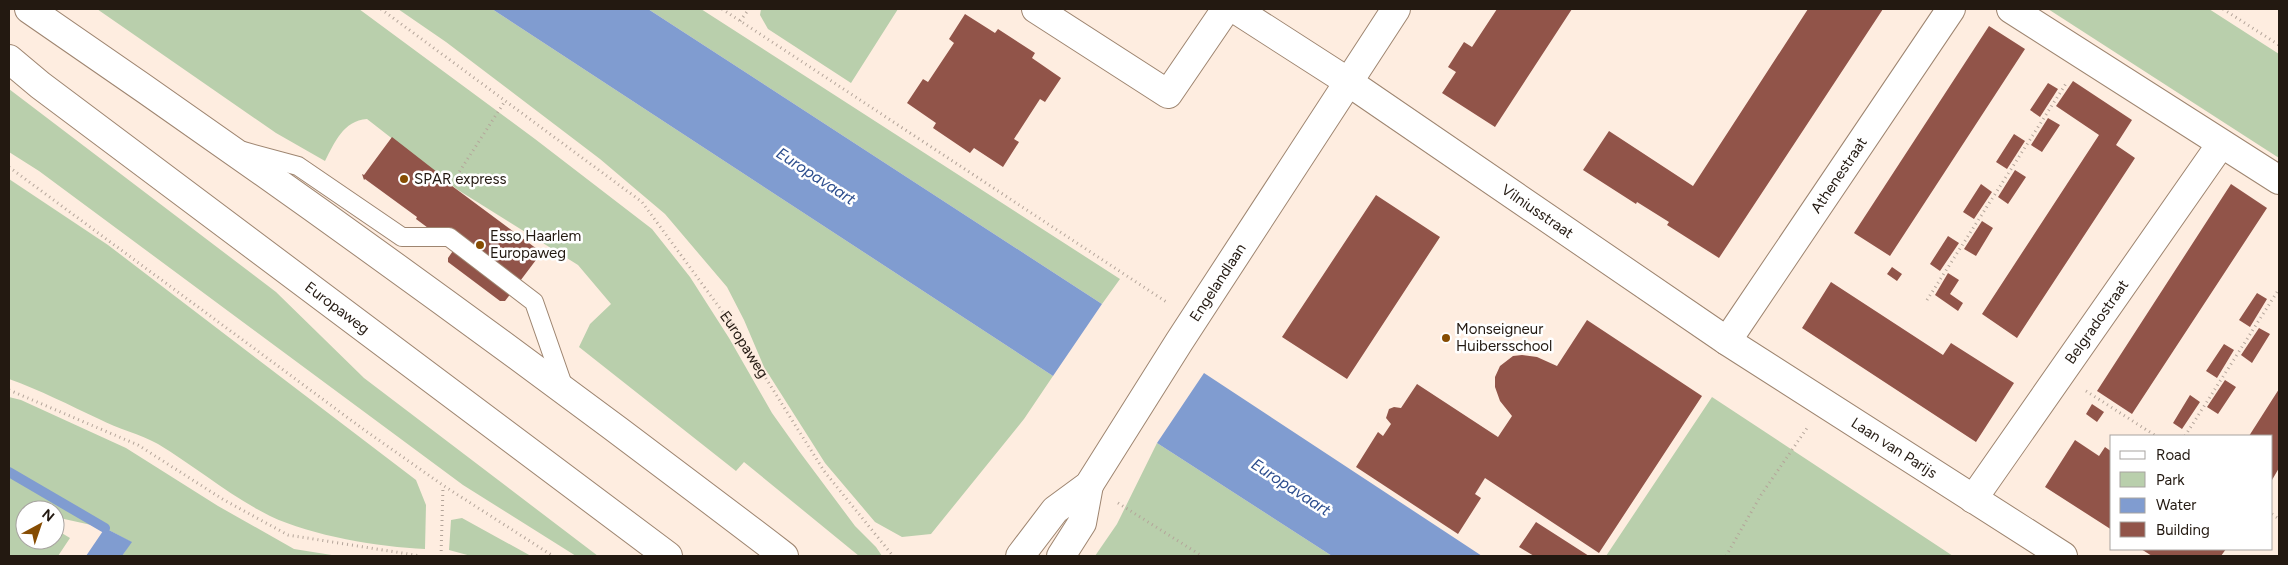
<svg xmlns="http://www.w3.org/2000/svg" width="2288" height="565" viewBox="0 0 2288 565" font-family="Figtree,sans-serif">
<style>
.green{fill:#b9cfac}
.water{fill:#809cd0}
.lines{fill:none;stroke-linecap:round;stroke-linejoin:round}
.stream{stroke:#809cd0;stroke-width:10}
.building{fill:#915449}
.service-casing{stroke:#9e8570;stroke-width:20}
.minor-casing{stroke:#9e8570;stroke-width:30}
.secondary-casing{stroke:#9e8570;stroke-width:30}
.path{stroke:#b4a59a;stroke-width:3;stroke-dasharray:1 4;stroke-linecap:butt}
.service{stroke:#fff;stroke-width:18}
.minor{stroke:#fff;stroke-width:28}
.secondary{stroke:#fff;stroke-width:28}
.poi-dot{fill:#864c02;stroke:#fff;stroke-width:2}
.labels{text-anchor:middle;dominant-baseline:central;stroke-width:5;stroke-linejoin:round;paint-order:stroke}
.street-label{font-size:15px;fill:#231911;stroke:#fff}
.poi-label{font-size:15px;fill:#231911;stroke:#fff;text-anchor:start}
.water-label{font-size:16px;font-style:italic;fill:#2d4e8e;stroke:#fff}
</style>
<rect width="100%" height="100%" fill="#feede0"/>
<path class="green" d="M97,9h262l176,130 117,90 38,48 39,61 43,75 27,38 56,75 21,21 6,9h-23l-115,-94 -8,9 -157,-124 11,-23 21,-20 -33,-39 -120,-75 -91,-71c-24,2 -32,23 -42,42l-49,-28z
M398,9h94l561,367 -29,43 -93,115 -29,3 -27,-15 -50,-59 -61,-96 -20,-47 -17,-33 -62,-73 -65,-55 -154,-117z
M648,9h53l419,270 -18,25z
M761,9h137l-47,74 -83,-54 -8,-14z
M2048,9h161l70,45v104z
M9,89l267,203 88,86 234,178h-22l-113,-71 -424,-314 -30,-19z
M9,179l99,66 308,235 10,25 -1,44c-46,-2 -113,-13 -155,-33 -40,-20 -74,-49 -112,-72 -18,-10 -40,-15 -59,-25 -30,-14 -59,-29 -90,-40z
M9,397l12,3 105,48 92,58 76,43 44,7h-216l9,-14 -26,-14 -50,-11v-7l-33,-1 3,3v28h30v-11l15,9 -12,18h-49z
M1712,397l241,159h-347z
M1157,443l175,113h-237l22,-32z
M462,518l69,38h-60l-22,-6 2,-30z"/>
<path class="water" d="M492,9h156l454,295 -49,72z
M1204,373l278,183h-150l-175,-113z
M105,528l27,14 -10,14h-36z"/>
<g class="lines">
<path class="stream" d="M9,472l96,56"/>
</g>
<path class="building" d="M1497,9h75l-77,118 -53,-34 14,-21 -8,-5 16,-25 8,5z
M1808,9h75l-164,249 -52,-33 2,-3 -32,-20 -1,2 -53,-34 26,-39 84,55z
M965,14l30,19 3,-4 37,24 -3,5 29,20 -16,24 -5,-3 -26,40 5,3 -16,25 -29,-19 -4,5 -37,-25 3,-5 -29,-20 16,-24 5,3 26,-39 -5,-4z
M1989,26l36,23 -135,207 -36,-23z
M2073,81l59,39 -16,25 19,13 -118,180 -35,-24 117,-179 -43,-29z
M2048,83l10,6 -18,28 -10,-7z
M2048,118l12,7 -18,27 -11,-7z
M2014,134l11,7 -18,28 -11,-7z
M392,137l54,42 2,-2v6l89,66 2,7 -34,45h-5l-52,-39v-4l7,-10 -39,-29 1,-2 -52,-38 -1,1 -2,-6 2,1z
M2015,170l11,7 -18,27 -10,-7z
M1981,184l11,8 -18,27 -11,-7z
M2231,184l36,24 -135,206 -35,-23z
M1376,195l64,42 -93,142 -65,-42z
M1982,221l11,7 -17,28 -12,-7z
M1948,236l11,7 -19,28 -10,-7z
M1892,267l10,7 -5,7 -10,-7z
M1948,273l11,7 -9,14 13,9 -5,8 -23,-16z
M1831,282l112,73 8,-12 63,40 -38,59 -174,-114z
M2257,293l10,6 -17,28 -11,-7z
M1587,320l115,76 -103,157 -114,-75 -10,16 6,4 -23,36 -102,-67 22,-35 5,4 8,-12 -5,-6 3,-9 5,-2 7,1 16,-24 81,53 14,-21 -12,-15 -5,-14v-10l5,-11 13,-10 9,-1 15,2 20,9z
M2259,328l11,6 -18,29 -11,-8z
M2224,344l10,6 -17,28 -11,-7z
M2225,380l11,7 -18,27 -11,-7z
M2279,389v79l-7,12v-44h-23z
M2190,395l10,7 -18,27 -9,-6z
M2092,404l12,8 -7,10 -11,-8z
M2075,440l24,16 6,-9 7,5v78l-67,-43z
M1536,522l53,34h-55l-15,-9z
M2141,549h85l-5,7h-69z"/>
<g class="lines">
<g class="service-casing">
<path id="service" d="M243,151l55,15 104,71h47l85,65 30,86"/>
</g>
<g class="minor-casing">
<g id="minor">
<path d="M1036,9l132,85 58,-85"/>
<path id="s2" d="M1235,9l112,72 380,260 336,215"/>
<path d="M2011,9l268,171"/>
<path id="s3" d="M1727,341l224,-332"/>
<path id="s4" d="M1973,499l248,-355"/>
<path id="s5" d="M1020,556l35,-46 34,-25 90,-143 217,-333"/>
<path d="M1061,556l21,-33 7,-38"/>
</g>
</g>
<g class="secondary-casing">
<g id="secondary">
<path d="M29,9c257,176 508,358 755,547"/>
<path id="s6" d="M9,59l31,26 628,471"/>
</g>
</g>
<g class="path">
<path id="s1" d="M381,9l261,193 91,124 91,145 69,85"/>
<path d="M722,9l446,294"/>
<path d="M2223,9l56,36"/>
<path d="M740,21l9,-12"/>
<path d="M9,167l354,262 81,57 109,70"/>
<path d="M454,180l51,-79"/>
<path d="M1927,300l140,-218"/>
<path d="M9,390l129,55 86,55 64,35 133,21"/>
<path d="M2086,391l70,45"/>
<path d="M2185,436l94,-147"/>
<path d="M1118,503l84,53"/>
<path d="M2272,514l7,5"/>
<path d="M441,556l2,-70"/>
<path d="M1726,556l35,-61 46,-67"/>
</g>
<use href="#service" class="service"/>
<use href="#minor" class="minor"/>
<use href="#secondary" class="secondary"/>
</g>
<g class="poi-dot">
<circle cx="404" cy="179" r="5"/>
<circle cx="480" cy="245" r="5"/>
<circle cx="1446" cy="338" r="5"/>
</g>
<g class="labels">
<g class="street-label">
<text stroke="none"><textPath href="#s3" startOffset="200">Athenestraat</textPath></text>
<text stroke="none"><textPath href="#s2" startOffset="364">Vilniusstraat</textPath></text>
<text stroke="none"><textPath href="#s5" startOffset="340">Engelandlaan</textPath></text>
<text stroke="none"><textPath href="#s6" startOffset="412">Europaweg</textPath></text>
<text stroke="none"><textPath href="#s4" startOffset="216">Belgradostraat</textPath></text>
<text stroke="none"><textPath href="#s1" startOffset="500">Europaweg</textPath></text>
<text stroke="none"><textPath href="#s2" startOffset="792">Laan van Parijs</textPath></text>
</g>
<g class="poi-label">
<text x="414" y="179">SPAR express</text>
<text x="490" y="236">Esso Haarlem<tspan x="490" dy="17">Europaweg</tspan></text>
<text x="1456" y="329">Monseigneur<tspan x="1456" dy="17">Huibersschool</tspan></text>
</g>
<g class="water-label">
<text transform="translate(816 176) rotate(33)">Europavaart</text>
<text transform="translate(1291 487) rotate(33)">Europavaart</text>
</g>
</g>
<rect width="2288" height="565" fill="none" stroke="#231911" stroke-width="20"/>
<rect x="2110" y="435" width="162" height="115" fill="#ffffff" stroke="#a7a3a0"/>
<rect x="2120" y="451" width="25" height="8" fill="#ffffff" stroke="#a7a3a0"/>
<text x="2156" y="460" font-size="15" fill="#231911">Road</text>
<rect x="2120" y="472" width="25" height="15" fill="#b9cfac" stroke="#a7a3a0"/>
<text x="2156" y="485" font-size="15" fill="#231911">Park</text>
<rect x="2120" y="498" width="25" height="15" fill="#809cd0" stroke="#a7a3a0"/>
<text x="2156" y="510" font-size="15" fill="#231911">Water</text>
<rect x="2120" y="522" width="25" height="15" fill="#915449" stroke="#a7a3a0"/>
<text x="2156" y="535" font-size="15" fill="#231911">Building</text>
<g transform="translate(40 525) rotate(40)"><circle r="24" fill="#ffffff" stroke="#a7a3a0"/>
<path d="M0-4L9 19L0 12L-9 19Z" fill="#864c02"/>
<text y="-8" font-size="14" font-weight="bold" text-anchor="middle" fill="#231911">N</text>
</g>
</svg>
